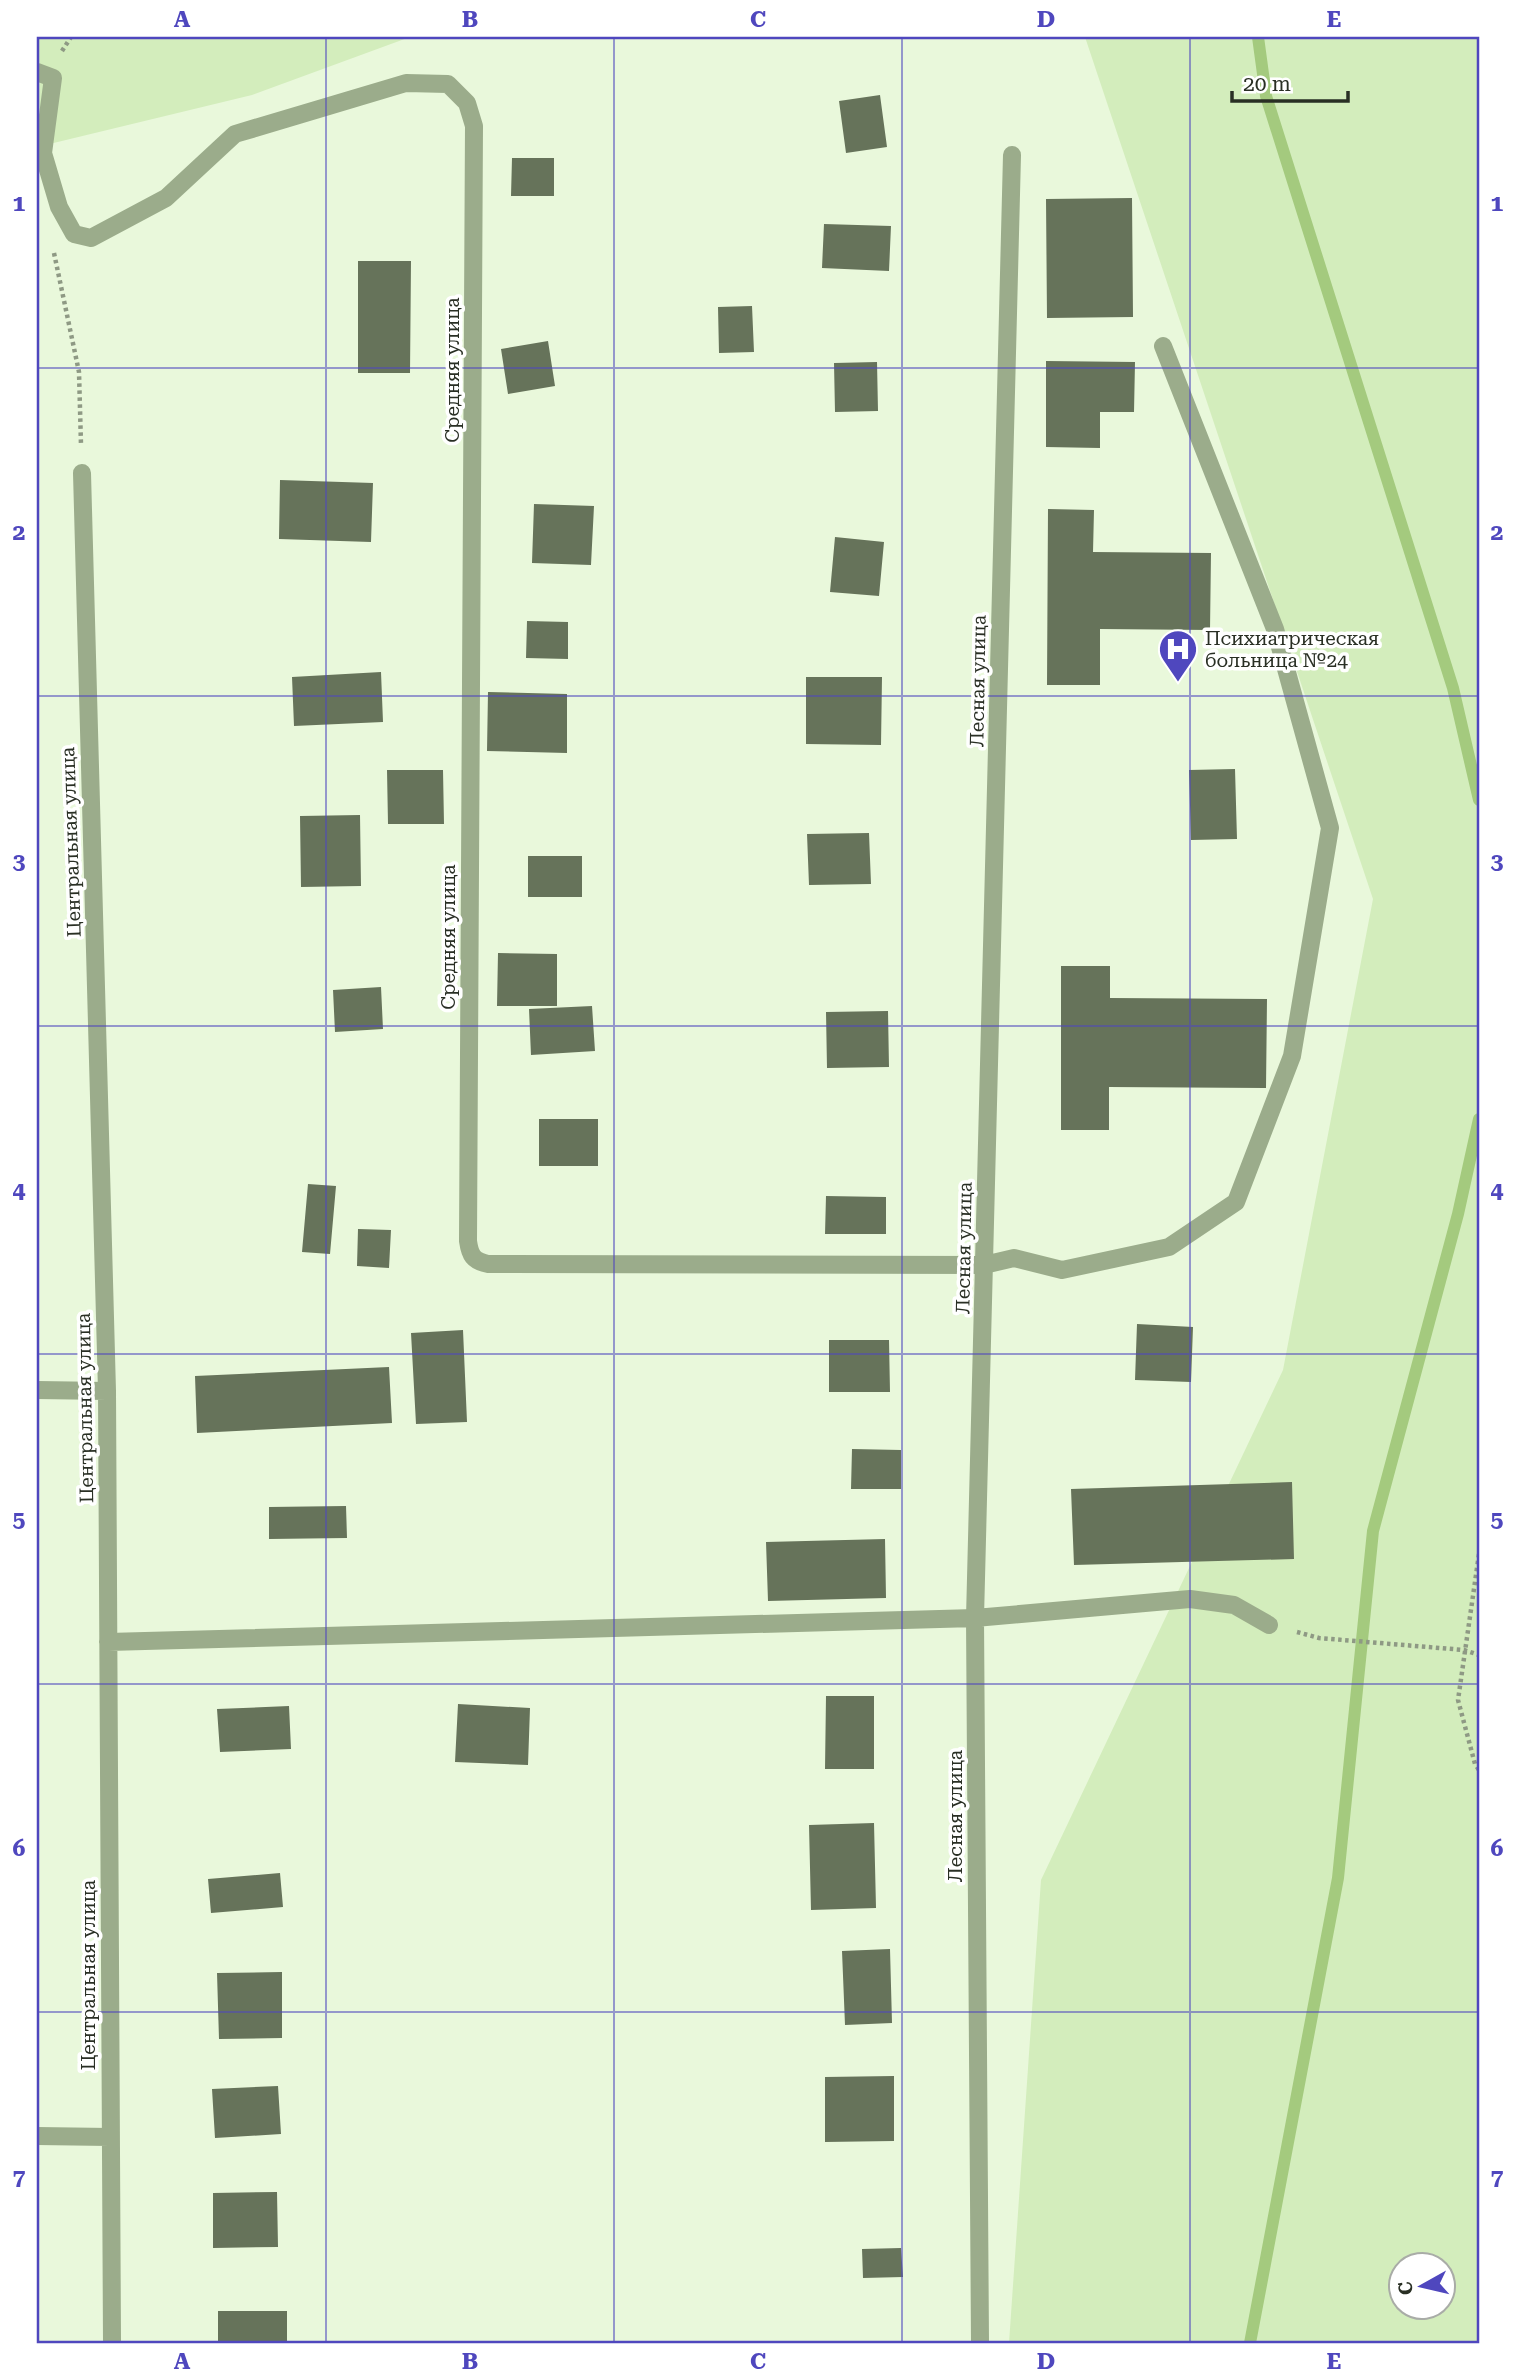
<svg xmlns="http://www.w3.org/2000/svg" width="1516" height="2380" viewBox="0 0 1516 2380" font-family="'Roboto Serif',serif">
<style>
.green{fill:#d3edbc;fill-rule:evenodd}
.lines{fill:none;stroke-linecap:round;stroke-linejoin:round}
.stream{stroke:#a4ca7e;stroke-width:12}
.building{fill:#66735a}
.path{stroke:#8e9984;stroke-width:4.5;stroke-dasharray:3.5 3.5;stroke-linecap:butt}
.minor{stroke:#9bac8b;stroke-width:18}
.grid{fill:none;stroke:#4f47be;stroke-width:2;stroke-opacity:0.55}
.labels{text-anchor:middle;dominant-baseline:central;stroke-width:7;stroke-linejoin:round;paint-order:stroke}
.street-label{font-size:19px;fill:#292f24;stroke:#fff}
.poi-label{font-size:19px;fill:#292f24;stroke:#fff;text-anchor:start}
.neatline{fill:none;stroke:#4f47be;stroke-width:2.5}
.grid-label{font-size:23px;text-anchor:middle;font-weight:bold;fill:#4f47be}
</style>
<rect width="100%" height="100%" fill="#e9f8db"/>
<path class="green" d="M37,37h373l-158,58 -215,52z
M1085,37h394v2306h-470l32,-463 242,-510 90,-471zM1400,2264h42v42h-42z"/>
<g class="lines">
<path class="stream" d="M1258,37l8,59 187,592 26,112
M1250,2343l88,-465 35,-347 85,-317 21,-95"/>
</g>
<path class="building" d="M880,95l7,52 -41,6 -7,-52z
M512,158h42v38h-43z
M1132,198l1,119 -86,1 -1,-119z
M824,224l67,2 -2,45 -67,-3z
M358,261h53l-1,112h-52z
M752,306l2,46 -35,1 -1,-46z
M548,341l7,45 -47,8 -7,-45z
M1046,361l89,1 -1,50h-34v36l-54,-1z
M877,362l1,49 -43,1 -1,-49z
M280,480l93,3 -2,59 -92,-3z
M534,504l60,2 -3,59 -59,-2z
M1048,509l46,1 -1,42 118,1 -1,77 -110,-1v56h-53z
M835,537l49,5 -5,54 -49,-4z
M527,621l41,1v37l-42,-1z
M381,672l2,50 -89,4 -2,-49z
M806,677h76l-1,68 -75,-1z
M488,692l79,2v59l-80,-2z
M1235,769l2,70 -46,1 -2,-70z
M387,770h56l1,54h-56z
M360,815l1,71 -60,1 -1,-71z
M869,833l2,51 -62,1 -2,-51z
M528,856h54v41h-54z
M498,953l59,1v52h-60z
M1061,966h49v32l157,1 -1,89 -157,-1v43h-48z
M381,987l2,42 -48,3 -2,-42z
M592,1006l3,45 -64,4 -2,-46z
M888,1011l1,56 -62,1 -1,-56z
M539,1119h59v47h-59z
M308,1184l28,2 -6,68 -28,-2z
M826,1196l60,1v37h-61z
M358,1229l33,1 -2,38 -32,-2z
M1137,1324l56,3 -2,55 -56,-2z
M463,1330l4,92 -51,2 -5,-91z
M829,1340h60l1,52h-61z
M389,1367l3,56 -195,10 -2,-57z
M852,1449l49,1v39h-50z
M1292,1482l2,77 -220,6 -3,-76z
M346,1506l1,32 -78,1v-32z
M885,1539l1,59 -118,3 -2,-59z
M826,1696h48v73h-49z
M458,1704l72,4 -2,57 -73,-3z
M289,1706l2,43 -71,3 -3,-43z
M874,1823l2,85 -65,2 -2,-85z
M280,1873l3,34 -72,6 -3,-34z
M890,1949l2,74 -47,2 -3,-74z
M282,1972v66l-63,1 -2,-66z
M894,2076v65l-69,1v-65z
M278,2086l3,48 -66,4 -3,-49z
M277,2192l1,55 -65,1v-55z
M901,2248l2,29 -40,1 -1,-29z
M218,2311h69v32h-69z"/>
<g class="lines">
<path class="path" d="M62,51l9,-14
M54,253l25,119 2,73
M1479,1554l-21,146 17,64 4,6
M1297,1632l22,6 145,12 15,5"/>
<path class="minor" d="M37,72l16,6 -10,75 16,54 15,27 17,4 75,-40 69,-64 171,-51 42,1 19,19 7,23 -6,1115c2,14 5,20 20,23l496,1 30,-7 48,12 107,-23 67,-45 56,-146 38,-228 -55,-199 -112,-283
M82,473l25,918 5,952
M37,1390l70,1
M108,1642l867,-24 215,-19 44,6 35,20
M37,2136l73,1
M980,2343l-5,-725 37,-1463"/>
</g>
<path class="grid" d="M326,37v2306M614,37v2306M902,37v2306M1190,37v2306M37,368h1442M37,696h1442M37,1026h1442M37,1354h1442M37,1684h1442M37,2012h1442"/>
<defs>
<g id="hospital-pin" transform="scale(2.0125)"><path d="M0 17L-7.5 6A9.5 9.5 0 1 1 7.5 6Z" fill="#4f47be" stroke="#fff"/><path d="M-5-5h3v3.5h4V-5h3V5h-3V1.5h-4V5h-3Z" fill="#fff"/></g>
</defs>
<g fill-rule="evenodd">
<use href="#hospital-pin" x="1178" y="649"/>
</g>
<g class="labels">
<g class="street-label">
<text transform="translate(452 370) rotate(-90)">Средняя улица</text>
<text transform="translate(978 681) rotate(-89)">Лесная улица</text>
<text transform="translate(71 842) rotate(-92)">Центральная улица</text>
<text transform="translate(448 937) rotate(-90)">Средняя улица</text>
<text transform="translate(964 1248) rotate(-89)">Лесная улица</text>
<text transform="translate(85 1408) rotate(-91)">Центральная улица</text>
<text transform="translate(955 1816) rotate(-90)">Лесная улица</text>
<text transform="translate(88 1975) rotate(-90)">Центральная улица</text>
</g>
<g class="poi-label">
<text x="1205" y="638">Психиатрическая<tspan x="1205" dy="22">больница №24</tspan></text>
</g>
</g>
<rect width="1516" height="2380" fill="none" stroke="#ffffff" stroke-width="77"/>
<g transform="translate(1422 2286) rotate(262)"><circle r="33" fill="#ffffff" stroke="#a9aca7" stroke-width="2"/>
<path d="M0-5L12 26L0 18L-12 26Z" fill="#4f47be"/>
<text y="-10" font-size="19" font-weight="bold" text-anchor="middle" fill="#292f24">С</text>
</g>
<path d="M1232 91v10h116v-10" fill="none" stroke="#292f24" stroke-width="3.5"/>
<text x="1243" y="91" font-size="21" fill="#292f24" stroke="#ffffff" stroke-width="5" paint-order="stroke">20 m</text>
<rect x="38" y="38" width="1440" height="2304" class="neatline"/>
<g class="grid-label">
<text x="182" y="27">A</text>
<text x="470" y="27">B</text>
<text x="758" y="27">C</text>
<text x="1046" y="27">D</text>
<text x="1334" y="27">E</text>
<text x="19" y="211">1</text>
<text x="1497" y="211">1</text>
<text x="19" y="540">2</text>
<text x="1497" y="540">2</text>
<text x="19" y="869">3</text>
<text x="1497" y="869">3</text>
<text x="19" y="1198">4</text>
<text x="1497" y="1198">4</text>
<text x="19" y="1527">5</text>
<text x="1497" y="1527">5</text>
<text x="19" y="1856">6</text>
<text x="1497" y="1856">6</text>
<text x="19" y="2185">7</text>
<text x="1497" y="2185">7</text>
<text x="182" y="2369">A</text>
<text x="470" y="2369">B</text>
<text x="758" y="2369">C</text>
<text x="1046" y="2369">D</text>
<text x="1334" y="2369">E</text>
</g>
</svg>
